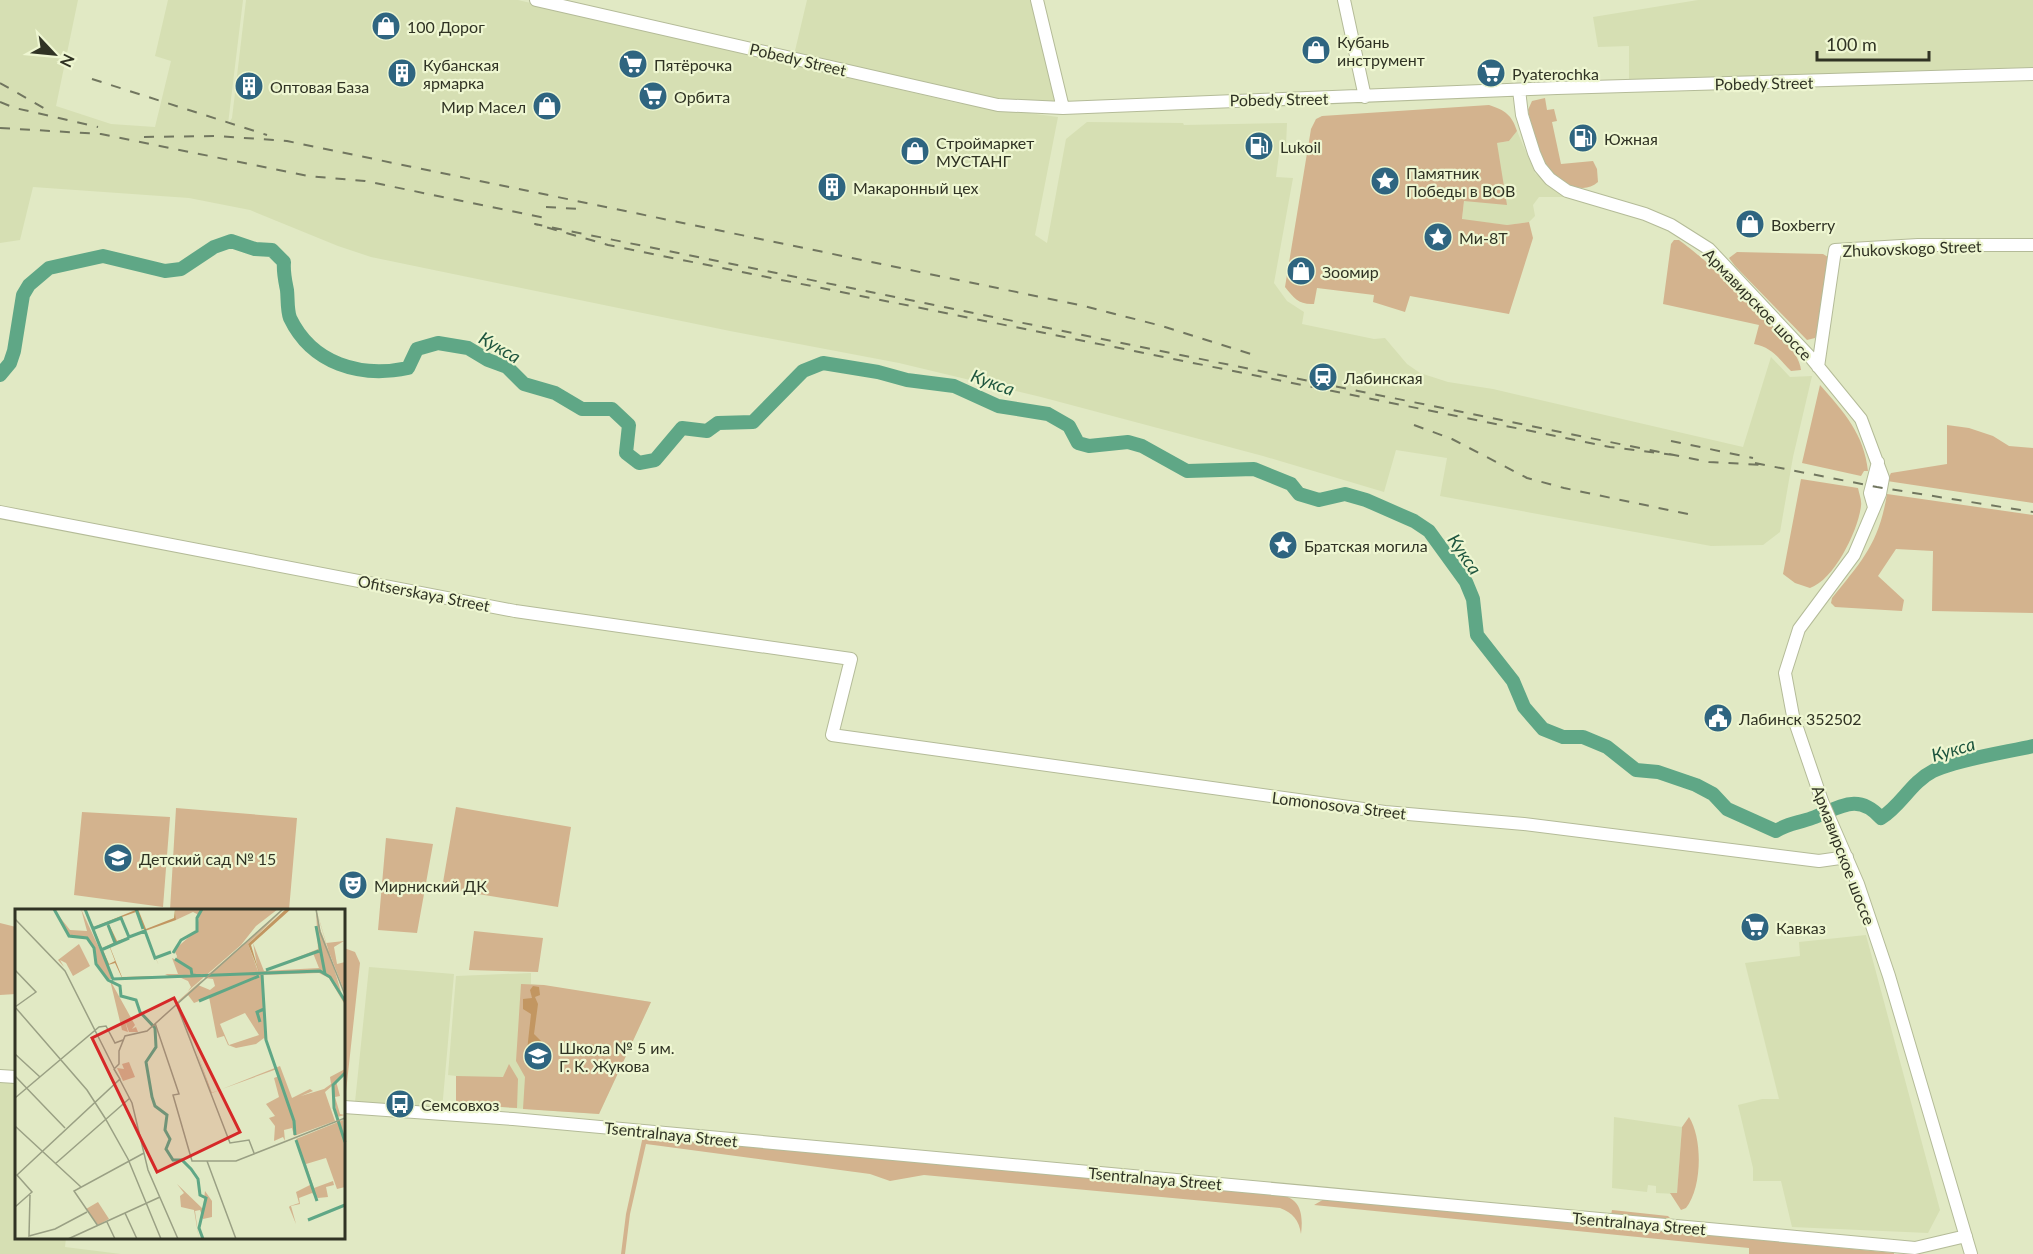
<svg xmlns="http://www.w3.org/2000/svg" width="2033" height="1254" viewBox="0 0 2033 1254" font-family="Lato,sans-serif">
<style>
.built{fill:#d6dfb3}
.green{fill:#d3b38e}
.forest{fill:#c29661}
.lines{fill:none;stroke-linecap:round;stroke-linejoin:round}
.river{stroke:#5fa786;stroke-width:14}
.secondary-casing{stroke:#b4bb98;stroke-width:14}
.secondary{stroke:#fff;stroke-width:12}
.rail{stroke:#71765f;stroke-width:2;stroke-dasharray:10 10;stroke-linecap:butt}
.labels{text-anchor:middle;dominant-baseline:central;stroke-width:4.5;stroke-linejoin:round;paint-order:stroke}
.poi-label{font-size:16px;fill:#303324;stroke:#eef6d1;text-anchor:start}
.street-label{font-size:16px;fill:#303324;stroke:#eef6d1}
.water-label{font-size:18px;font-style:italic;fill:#1d553e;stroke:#eef6d1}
.inset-river{fill:none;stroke:#5fa786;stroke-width:3}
.inset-road{fill:none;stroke:#9aa084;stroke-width:1.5}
.view{fill:#d62828;fill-opacity:0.15;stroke:#d62828;stroke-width:3}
.inset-edge{fill:none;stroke:#303324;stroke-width:3}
</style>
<rect width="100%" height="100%" fill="#e1e9c4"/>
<path class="built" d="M0,0h78l-22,106 55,18 44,3 16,-66 -16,-5 13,-56h75l-15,124 4,-6 14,-118h272l439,103 101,14 -23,118 12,8 19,-104 21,-17 96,1 1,2 103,-2 -1,23h-6l-4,31 17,1 -19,105 13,18 17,11 -2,12 72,15 11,-1 22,26 13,9 28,9 45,7 250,58 28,-90 19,20 22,-1 -19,81 -13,75 -17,13 -52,1 -271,-50 7,-38 -51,-8 -12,42 -121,-36 -222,-59 -142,-34 -169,-32 -359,-74 -33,-11 -88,-36 -61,-12 -156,-11 -13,53 -20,3z
M807,0h225l25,102 -59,-3 -204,-44z
M1698,0h335v67l-404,14v-35l-31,1 -5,-30z
M1517,131l18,42 29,24h-25l-6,8 2,11 -6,6 -22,3 -45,-5 2,-19 33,-58 12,-2z
M1866,935l74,275 -12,23 -136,-6 -11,-46h-28v-13l-15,-63 24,-6h17l-34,-136 55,-7 -1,-14z
M369,967l85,7 -12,136 -87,-8z
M531,973v11l120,18 -52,112 -143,-10v-28l-8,-1 8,-99z
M0,1079l16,1v158h50l-1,9 56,7h-121z
M1614,1117l68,10 -5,67 -21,-1v-7l-8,-1 -1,7 -35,-4z"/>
<path class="green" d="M1545,98l2,12 7,-1 3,12 -5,1 9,42 32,-3 4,8 1,13c-7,6 -14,7 -22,5 -33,-8 -42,-47 -48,-77l4,-9z
M1489,105c16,5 23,10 28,26l-8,10 -12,2 10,62 -43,-4 -2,18 45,6 22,-3 4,16 -24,76 -99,-18 -5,16 -32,-10 1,-7 -57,-7 -3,16c-15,1 -20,-6 -29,-17l26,-158 5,-10 6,-3z
M1674,240h5c26,19 120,99 122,130l-10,1c-12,-12 -19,-24 -37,-27l5,-19 -96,-21 8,-60z
M1737,252l86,2 5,3 -10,76 -3,5 -8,2 -72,-74 -6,-8z
M1820,385c24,27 44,49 48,86h-4l-3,5 -59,-13z
M1947,425l22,3 24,8 16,10 24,2v55l-146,-22 4,-8 56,-9z
M1801,479l57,9c1,6 4,12 3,18 -3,25 -27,74 -51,82l-15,-5 -12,-9z
M1887,494l146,21v98l-101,-2 1,-60 -37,-2 -18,27 26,24 -2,11 -67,-4 -4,-4 1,-5c30,-37 47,-55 55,-104z
M456,807l115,20 -13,80 -116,-19z
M176,808l121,10 -8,92h-119z
M82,812l88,5 -7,90 -89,-12z
M386,838l47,6 -16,89 -39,-3z
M0,923l16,4v67l-16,1z
M474,931l69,7 -5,34 -69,-2z
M344,948l11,4 5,11 -15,138z
M521,984l23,1 107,17 -52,112 -76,-5 2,-32 -9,-16z
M509,1064l9,15 -1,29 -61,-4v-28l47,1z
M1689,1117c14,22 13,71 -3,91l-5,2 -11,-17h7l5,-66z
M643,1136l596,55c37,5 68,-5 62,43 -2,-14 -8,-21 -21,-26l-356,-33 -34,6 -20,-7 -224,-30 -16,70 -5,40h-4l5,-40z
M1326,1198l568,55v1h-145v-6l-435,-43z
M1612,1210l56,6 3,3 -60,-4z"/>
<path class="forest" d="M533,986l6,1 1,8 -5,2 3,7 -4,30 8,8 -1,5 -10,8 11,7 -8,6 -5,-1 -3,-7 5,-46 -8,-5v-10l9,-1 -2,-8z"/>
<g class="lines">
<path class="river" d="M0,375l10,-12 4,-12 9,-56 6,-10 20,-17 54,-12 62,15 16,-2 33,-22 17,-6 24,8 17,1 12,12c-1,10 1,18 3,28 1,9 0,20 3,28 22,46 70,60 118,50l9,-19 21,-6 30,5 20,12 19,7 17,17 31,9 27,16h30l17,16 -3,28 13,10 16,-3 27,-32 25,3 11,-8 35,-1 50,-51 20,-8 55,9 29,8 47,6 44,20 50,8 21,12 9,17 11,3 39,-4 14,4 45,25 67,-2 37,15 8,10 20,6 26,-6 21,6 48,21 15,10 37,51 7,17 4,36 36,46 11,26 19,22 20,8h20l24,10 29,23 22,2 38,13 17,9 14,15 49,22c12,-8 23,-8 36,-13 26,-9 45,-27 69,0 20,-12 30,-36 52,-47 22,-11 74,-19 100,-25"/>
<g class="secondary-casing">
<path id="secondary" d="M536,0l462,105 65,3 494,-20 476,-14
M1037,0l26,108
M1344,0l21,97
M1519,90l3,25 12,38 6,14 10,12 17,12 78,23 26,11 38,24 103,110 49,60 22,59 -3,16 -26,61 -55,74 -14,44 8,43 29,85 36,83 31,92 82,278
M1818,367l17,-117 83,-5h115
M1874,507l-4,-14 8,-31
M0,512l515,99 336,48 -19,76 553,77 139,12 295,37 28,-4
M0,1076l16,1
M344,1107l169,12 1402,129 51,-12"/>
</g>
<use href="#secondary" class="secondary"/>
<path class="rail" d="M92,79l175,56
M0,83l47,27
M0,102l15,6 83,19
M0,128l101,6 207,42 57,5 185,38
M144,137l74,-1 69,5 797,165 78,20 95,30
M546,207l33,2
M1414,425l38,14 75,39 37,10 133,28
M1671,441l82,17
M1674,455l-64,-8 -1002,-202 -73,-21 1139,231 35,7 55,3
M1755,463l122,24 156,25"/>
</g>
<defs>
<g id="shop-disc" transform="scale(1.5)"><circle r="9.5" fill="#2f6580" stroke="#eef6d1"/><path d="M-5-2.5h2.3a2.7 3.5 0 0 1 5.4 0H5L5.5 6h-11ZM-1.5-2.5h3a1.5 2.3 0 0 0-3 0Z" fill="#fff"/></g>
<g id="supermarket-disc" transform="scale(1.5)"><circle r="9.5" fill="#2f6580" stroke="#eef6d1"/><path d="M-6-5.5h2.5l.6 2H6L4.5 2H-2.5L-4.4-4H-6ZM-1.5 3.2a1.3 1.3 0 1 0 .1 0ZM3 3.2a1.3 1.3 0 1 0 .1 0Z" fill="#fff"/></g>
<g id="building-disc" transform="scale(1.5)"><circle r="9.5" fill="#2f6580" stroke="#eef6d1"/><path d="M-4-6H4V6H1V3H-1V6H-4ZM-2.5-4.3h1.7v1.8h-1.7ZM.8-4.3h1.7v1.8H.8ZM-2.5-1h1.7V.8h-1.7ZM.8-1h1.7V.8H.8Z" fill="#fff"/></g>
<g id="fuel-disc" transform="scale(1.5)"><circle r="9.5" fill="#2f6580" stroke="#eef6d1"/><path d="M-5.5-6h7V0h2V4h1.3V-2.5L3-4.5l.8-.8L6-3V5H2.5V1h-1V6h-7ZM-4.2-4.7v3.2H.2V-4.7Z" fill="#fff"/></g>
<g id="sight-disc" transform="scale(1.5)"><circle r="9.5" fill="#2f6580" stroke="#eef6d1"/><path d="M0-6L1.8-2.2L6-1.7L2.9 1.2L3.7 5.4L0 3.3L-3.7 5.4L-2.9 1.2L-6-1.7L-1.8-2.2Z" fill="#fff"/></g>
<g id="station-disc" transform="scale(1.5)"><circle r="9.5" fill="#2f6580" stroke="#eef6d1"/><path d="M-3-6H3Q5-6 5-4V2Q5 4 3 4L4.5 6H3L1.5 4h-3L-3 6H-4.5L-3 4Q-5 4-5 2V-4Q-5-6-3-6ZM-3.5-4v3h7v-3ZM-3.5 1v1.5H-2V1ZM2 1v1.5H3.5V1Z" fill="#fff"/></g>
<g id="civic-disc" transform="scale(1.5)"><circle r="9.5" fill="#2f6580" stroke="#eef6d1"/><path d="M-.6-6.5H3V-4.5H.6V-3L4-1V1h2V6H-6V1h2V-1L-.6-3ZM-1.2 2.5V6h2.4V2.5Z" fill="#fff"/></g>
<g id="school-disc" transform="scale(1.5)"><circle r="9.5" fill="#2f6580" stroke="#eef6d1"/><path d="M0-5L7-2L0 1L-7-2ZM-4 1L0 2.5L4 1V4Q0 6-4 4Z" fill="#fff"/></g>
<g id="theatre-disc" transform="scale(1.5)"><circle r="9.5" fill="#2f6580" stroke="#eef6d1"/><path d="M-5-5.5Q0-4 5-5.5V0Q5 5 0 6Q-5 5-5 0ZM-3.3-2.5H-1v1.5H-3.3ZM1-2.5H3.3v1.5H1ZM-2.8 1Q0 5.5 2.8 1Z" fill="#fff"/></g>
<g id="bus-disc" transform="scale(1.5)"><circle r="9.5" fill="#2f6580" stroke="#eef6d1"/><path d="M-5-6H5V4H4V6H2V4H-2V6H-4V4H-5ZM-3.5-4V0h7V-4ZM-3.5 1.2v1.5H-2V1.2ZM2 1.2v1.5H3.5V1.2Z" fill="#fff"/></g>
</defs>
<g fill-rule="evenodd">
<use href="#shop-disc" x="386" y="26"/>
<use href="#shop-disc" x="1316" y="50"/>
<use href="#supermarket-disc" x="633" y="64"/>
<use href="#building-disc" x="402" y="73"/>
<use href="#supermarket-disc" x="1491" y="73"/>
<use href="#building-disc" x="249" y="86"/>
<use href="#supermarket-disc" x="653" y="96"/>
<use href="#shop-disc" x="547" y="106"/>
<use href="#fuel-disc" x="1583" y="138"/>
<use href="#fuel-disc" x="1259" y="146"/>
<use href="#shop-disc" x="915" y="151"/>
<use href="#sight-disc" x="1385" y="181"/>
<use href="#building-disc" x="832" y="187"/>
<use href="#shop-disc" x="1750" y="224"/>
<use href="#sight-disc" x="1438" y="237"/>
<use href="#shop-disc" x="1301" y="271"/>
<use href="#station-disc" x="1323" y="377"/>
<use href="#sight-disc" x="1283" y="545"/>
<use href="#civic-disc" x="1718" y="718"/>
<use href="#school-disc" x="118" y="858"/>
<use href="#theatre-disc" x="353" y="885"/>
<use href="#supermarket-disc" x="1755" y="927"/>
<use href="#school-disc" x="538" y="1056"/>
<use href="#bus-disc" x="400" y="1104"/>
</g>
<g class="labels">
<g class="poi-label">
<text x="407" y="26">100 Дорог</text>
<text x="1337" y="41">Кубань<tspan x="1337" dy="18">инструмент</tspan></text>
<text x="423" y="64">Кубанская<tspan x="423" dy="18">ярмарка</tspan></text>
<text x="654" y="64">Пятёрочка</text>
<text x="1512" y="73">Pyaterochka</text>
<text x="270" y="86">Оптовая База</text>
<text x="674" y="96">Орбита</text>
<text x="526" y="106" text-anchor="end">Мир Масел</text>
<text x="1604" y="138">Южная</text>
<text x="936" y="142">Строймаркет<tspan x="936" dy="18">МУСТАНГ</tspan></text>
<text x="1280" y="146">Lukoil</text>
<text x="1406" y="172">Памятник<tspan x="1406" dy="18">Победы в ВОВ</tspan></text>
<text x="853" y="187">Макаронный цех</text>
<text x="1771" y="224">Boxberry</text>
<text x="1459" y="237">Ми-8Т</text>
<text x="1322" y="271">Зоомир</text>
<text x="1344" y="377">Лабинская</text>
<text x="1304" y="545">Братская могила</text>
<text x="1739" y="718">Лабинск 352502</text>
<text x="139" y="858">Детский сад № 15</text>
<text x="374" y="885">Мирниский ДК</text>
<text x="1776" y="927">Кавказ</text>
<text x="559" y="1047">Школа № 5 им.<tspan x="559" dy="18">Г. К. Жукова</tspan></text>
<text x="421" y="1104">Семсовхоз</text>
</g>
<g class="street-label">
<text transform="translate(798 59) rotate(13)">Pobedy Street</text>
<text transform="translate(1764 83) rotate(-1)">Pobedy Street</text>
<text transform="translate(1279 99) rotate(-1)">Pobedy Street</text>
<text transform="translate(1912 248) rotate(-2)">Zhukovskogo Street</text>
<text transform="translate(1758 304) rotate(46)">Армавирское шоссе</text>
<text transform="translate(424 593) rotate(11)">Ofitserskaya Street</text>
<text transform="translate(1339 805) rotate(7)">Lomonosova Street</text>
<text transform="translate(1844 855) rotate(69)">Армавирское шоссе</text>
<text transform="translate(671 1134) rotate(6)">Tsentralnaya Street</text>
<text transform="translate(1155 1178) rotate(5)">Tsentralnaya Street</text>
<text transform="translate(1639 1223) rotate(5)">Tsentralnaya Street</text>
</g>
<g class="water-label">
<text transform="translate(500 347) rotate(30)">Кукса</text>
<text transform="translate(993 382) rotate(20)">Кукса</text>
<text transform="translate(1465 554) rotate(56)">Кукса</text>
<text transform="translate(1953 749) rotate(-16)">Кукса</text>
</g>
</g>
<g transform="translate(15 909)">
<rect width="330" height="330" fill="#e1e9c4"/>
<path d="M66,0l32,69 11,1h-16l-12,-15 -2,-16 -7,-11 -18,-1 -14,-25 15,19 17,1zM160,0h103l-22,17 -15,19 -53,46 3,-4 -3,-6 -9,-4 26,-3 -36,2 -4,-2h13l-6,-16 4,2 1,-4 -3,-6 23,-20 2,-15 -6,-3 -17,8zM269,0l-36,35 10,27 -5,-28 11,28 54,-22 -2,-40 29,96 -16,-27 -10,-5 -56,2 3,67 -2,-4 -8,6 -20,4 -8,-3 -4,-9 -7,2 -8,-41 -15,6 -6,-8 -9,8 15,44 -17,-45 26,-23 -5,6 12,5 5,-4 -2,-7 -9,-1zM298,44l6,15 -55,3 39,-13zM230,104l14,22 -30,10 -9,-21zM302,4l9,30 18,-2 -10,6 3,17 8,-2v31l-25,-64zM64,35l11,22 -17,10 -7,-13 -6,-3 4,7 -6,-7zM95,71l25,45 -3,4 4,-2 2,5h-9l-4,-11 3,11 -6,-2zM180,138l17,46 68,-27 12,32 18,-9 3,2 -12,5 23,-7 7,-5 -1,-7 15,-8v5l-9,7 4,15 -5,1 5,17 5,1 -8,2 -5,-31 -7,6 10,29 -41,15 -2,-8 -8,2 1,11 -2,-4 -9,4 1,-15 -6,-8 6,-2 -9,-12 13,-7 -5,-19 5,-2 -2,-7 -66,24zM114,153l6,15 -12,4 -6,-13 7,1 -2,-5zM328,211l2,67 -8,2 -11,-31 -20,6 8,24 19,-7 1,4 -8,2 2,10 -10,1 -6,-5 -13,5 1,6 -9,2 5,18 -7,-17 1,-1 9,-3 -3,-11 16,-8 -16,-45zM162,275l26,25 2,-18 7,10v16l-9,2 -3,-9 -5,1 4,28 -5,-29 -13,-3 -1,-11 4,-3zM83,293l11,17 -11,6 -12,-16z" fill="#d3b38e" fill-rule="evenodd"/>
<path d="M69,0l10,18 44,-18 8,20 28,-11 1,-9 1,11 -31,11 14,35 -14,-33 -14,3 13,-6 -8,-18 -14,5 7,21 -19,9 12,30 83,-2 -83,3 -7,-15 -7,2zM106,8l8,20 -12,4 -9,-19zM92,14l8,19 -10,5 5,1 5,13 -6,3 -15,-35zM271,0h5l-40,36 8,27 -11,-28z" fill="#c29661" fill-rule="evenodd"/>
<path class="inset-river" d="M39,0l15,27 18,2 7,10 2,16 12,16 12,6 1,10 15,4 4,12 15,16 1,19 -10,15 6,35 3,9 12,9 -2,15 5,9 -4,10 7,11h9l9,9 7,10 2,16 6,3 -7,30 4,11M70,0l28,70 207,-8 10,6 15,24M121,0l7,20M93,16l7,18M301,17l9,48M77,20l29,-11 8,19 16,-6 10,27 16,-6M86,41l28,-12M158,44l8,-13 16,-9v-13l5,-9M160,50l16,10 1,6 9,1M251,61l53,-19M247,65l4,66 28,81 1,14M184,92l60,-25M245,113l-3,-10 7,-3M330,164l-12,12 1,23 11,34M281,231l21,61M293,311l37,-15"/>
<path class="inset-road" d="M301,0l4,23 25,63M0,10l50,52 49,97M0,61l21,22 -21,15M161,94l54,140 19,-3 5,13M0,98l72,83 18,28 23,41 33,80M140,114l24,71 -6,1 19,66h44l109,-43M0,145l25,23M0,167l50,52M105,171l12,23 16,67 30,69M0,189l84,-71 7,-1 9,17 8,-3M0,217l66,61M192,252l29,78M40,255l75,-66M15,286l-1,41 26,-7 32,-17M0,298l17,-15 -15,-17 103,-96 -6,-10 5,-5v-13l6,-15 22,-5 136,-122M110,304l12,26M92,313l8,17M83,317l-24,-35 70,-38M53,330l92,-42"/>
<path class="view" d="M159,89l66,134 -83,40 -65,-134z"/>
<rect width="330" height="330" class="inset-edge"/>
</g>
<g transform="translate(54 54) rotate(116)" stroke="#eef6d1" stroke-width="4.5" paint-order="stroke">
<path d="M0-4.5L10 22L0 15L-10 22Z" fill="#303324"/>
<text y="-9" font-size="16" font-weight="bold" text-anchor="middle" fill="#303324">N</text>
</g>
<path d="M1817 51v9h112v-9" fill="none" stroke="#303324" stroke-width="3"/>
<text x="1826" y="51" font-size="18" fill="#303324" stroke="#eef6d1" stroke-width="4.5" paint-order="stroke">100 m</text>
</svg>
